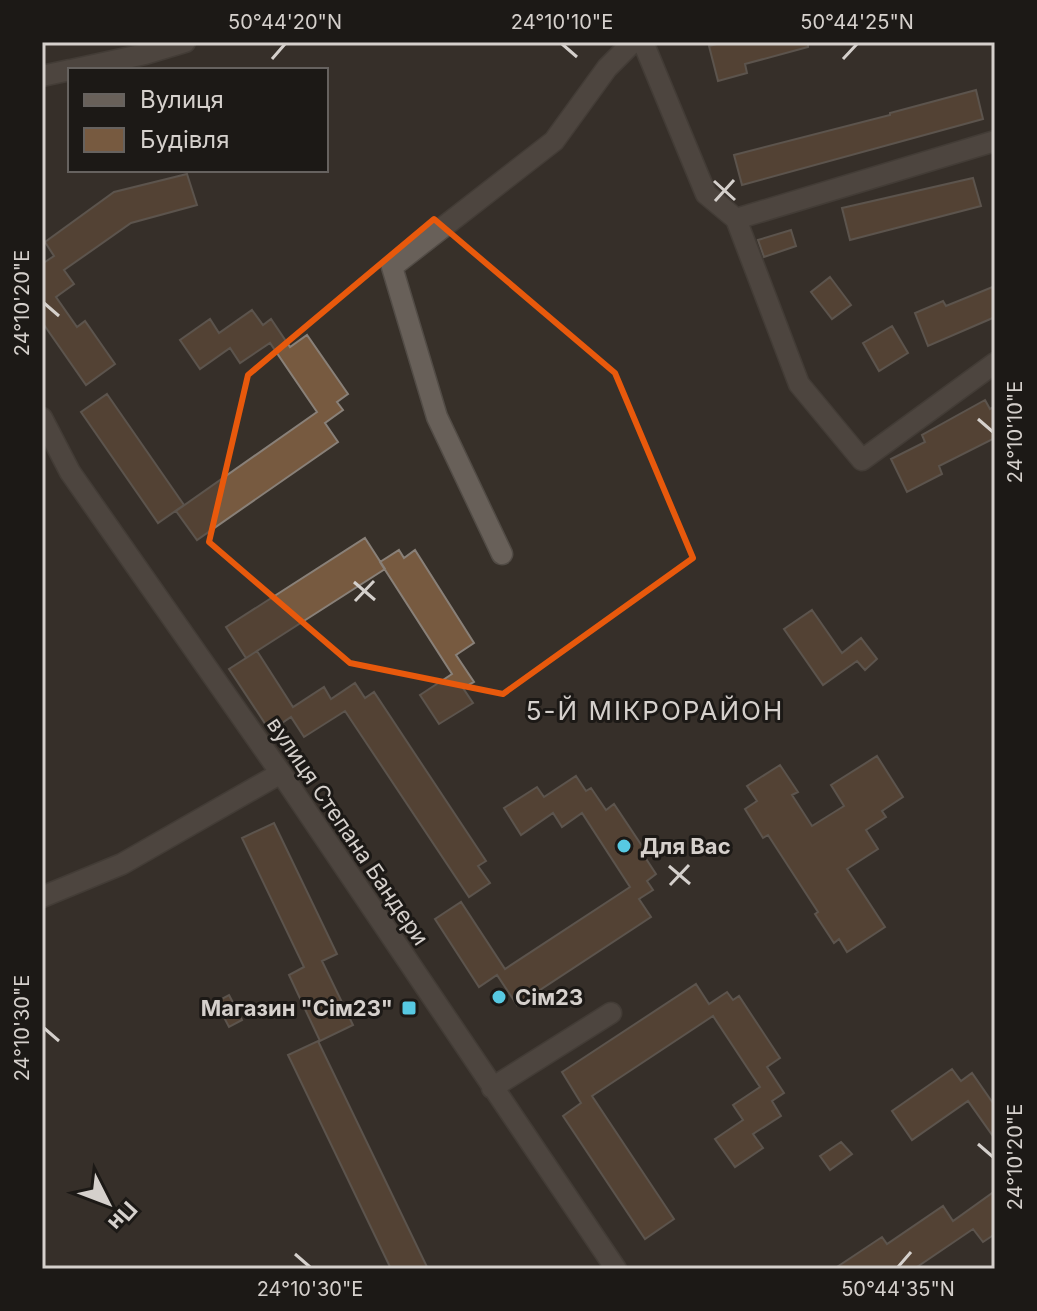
<svg xmlns="http://www.w3.org/2000/svg" width="1037" height="1311" viewBox="0 0 1037 1311" font-family="Inter,sans-serif">
<style>
.building{fill:#775a40;stroke:#898078;stroke-width:2}
.lines{fill:none;stroke-linecap:round;stroke-linejoin:round}
.minor-casing{stroke:#524c46;stroke-width:23}
.minor{stroke:#686059;stroke-width:20}
.marked{fill:none;stroke:#e8590c;stroke-width:6;stroke-linejoin:round}
.ticks{fill:none;stroke:#d5d0cc;stroke-width:3}
.poi-dot{fill:#57c9e2;stroke:#1c1916;stroke-width:3}
.labels{text-anchor:middle;dominant-baseline:central;stroke-width:6;stroke-linejoin:round;paint-order:stroke}
.street-label{font-size:22px;fill:#d5d0cc;stroke:#1c1916}
.poi-label{font-size:22px;font-weight:bold;fill:#d5d0cc;stroke:#1c1916;text-anchor:start}
.quarter-label{font-size:26px;letter-spacing:2px;fill:#d5d0cc;stroke:#1c1916}
.neatline{fill:none;stroke:#d5d0cc;stroke-width:3}
.ticks-label{font-size:20px;text-anchor:middle;fill:#d5d0cc}
</style>
<rect width="100%" height="100%" fill="#373029"/>
<path class="building" d="M724,42h84v5l-63,17 2,9 -29,8 -9,-35z
M976,90l7,29 -241,66 -8,-30 156,-40v-2z
M187,174l10,31 -66,18 -67,47 10,14 -18,13 21,30 8,-6 30,43 -29,21 -44,-63v-58l12,-8 -9,-14 69,-50z
M973,178l8,28 -131,34 -8,-32z
M791,230l5,16 -32,11 -6,-17z
M830,277l21,28 -19,14 -21,-27z
M995,286v31l-67,29 -13,-33 28,-12 3,5z
M252,310l11,15 8,-6 19,28 17,-12 41,59 -11,8 6,8 -18,13 13,19 -141,98 -21,-29 141,-99 -47,-69 -30,20 -10,-15 -30,21 -20,-29 30,-21 9,14z
M892,326l16,27 -29,18 -16,-28z
M107,394l77,111 -26,18 -77,-111z
M985,400l5,9 5,-3v32l-56,28 3,8 -35,18 -16,-33 34,-17 -3,-7z
M365,538l20,31 -139,89 -20,-31z
M399,550l5,8 11,-8 59,93 -18,12 18,27 -11,6 10,15 -34,21 -19,-29 32,-21 -72,-112z
M812,610l30,43 19,-15 16,21 -12,11 -8,-9 -34,24 -39,-56z
M257,651l36,56 31,-20 7,12 24,-16 10,15 9,-6 112,169 -8,5 12,17 -21,14 -124,-186 -41,26 -13,-20 -21,14 -41,-62z
M877,756l26,41 -21,14 4,6 -20,13 12,19 -31,20 38,58 -38,25 -8,-13 -5,4 -19,-29 3,-2 -50,-77 -5,3 -18,-29 12,-8 -10,-15 33,-21 18,27 -6,3 20,31 32,-20 -13,-21z
M576,776l10,15 5,-3 15,22 8,-6 30,45 -3,2 15,23 -9,7 6,9 -14,9 12,18 -134,88 -20,-30 -18,12 -44,-68 26,-17 44,67 125,-82 -48,-74 -20,14 -9,-14 -32,22 -17,-27 33,-21 7,10z
M274,823l63,131 -15,7 31,64 -33,16 -31,-66 15,-8 -62,-129z
M696,984l13,20 18,-12 6,8 6,-4 41,62 -13,9 17,26 -12,8 9,15 -28,18 10,14 -28,19 -20,-28 28,-19 -10,-15 27,-18 -47,-71 -121,80 82,123 -29,20 -82,-123 18,-13 -19,-31z
M229,995l13,25 -13,7 -13,-25z
M318,1041l110,228h-37l-103,-214z
M952,1069l9,12 11,-8 23,33v33l-27,-38 -56,39 -20,-29z
M841,1142l11,12 -22,16 -10,-14z
M995,1191v43l-12,8 -10,-13 -59,40h-80l48,-32 5,7 56,-38 10,15z"/>
<g class="lines">
<g class="minor-casing">
<path id="minor" d="M643,42l63,152 30,25 63,165 63,76 133,-97
M71,70l74,-16 40,-12
M42,76l28,-6
M736,219l259,-78
M42,418l28,54 217,310 329,487
M502,554l-65,-137 -45,-150 162,-126 53,-73 26,-26
M42,897l80,-33 159,-91
M492,1088l119,-75"/>
</g>
<use href="#minor" class="minor"/>
</g>
<path d="M0 0H1037V1311H0ZM434,219l181,154 78,185 -190,136 -153,-31 -141,-121 39,-167z" fill="#373029" fill-opacity=".55" fill-rule="evenodd"/>
<path class="marked" d="M434,219l181,154 78,185 -190,136 -153,-31 -141,-121 39,-167z"/>
<path class="ticks" d="M562,44l15,13M272,59l13,-15M843,59l14,-15M714,181l21,19M715,201l19,-21M44,303l15,13M978,419l15,13M354,582l21,18M355,601l19,-20M669,866l21,18M670,885l19,-20M44,1028l15,13M978,1144l15,13M295,1254l15,13M898,1267l13,-15"/>
<g class="poi-dot">
<circle cx="624" cy="846" r="8"/>
<circle cx="499" cy="997" r="8"/>
<rect x="401" y="1000" width="16" height="16" rx="4"/>
</g>
<g class="labels">
<g class="street-label">
<text transform="translate(348 831) rotate(56)">вулиця Степана Бандери</text>
</g>
<g class="poi-label">
<text x="640" y="846">Для Вас</text>
<text x="515" y="997">Сім23</text>
<text x="393" y="1008" text-anchor="end">Магазин "Сім23"</text>
</g>
<g class="quarter-label">
<text x="655" y="710">5-Й МІКРОРАЙОН</text>
</g>
</g>
<rect width="1037" height="1311" fill="none" stroke="#1c1916" stroke-width="88"/>
<rect x="68" y="68" width="260" height="104" fill="#1c1916" stroke="#66625f" stroke-width="2"/>
<rect x="84" y="94" width="40" height="12" fill="#686059" stroke="#66625f" stroke-width="2"/>
<text x="140" y="108" font-size="24" fill="#d5d0cc">Вулиця</text>
<rect x="84" y="128" width="40" height="24" fill="#775a40" stroke="#66625f" stroke-width="2"/>
<text x="140" y="148" font-size="24" fill="#d5d0cc">Будівля</text>
<g transform="translate(108 1203) rotate(132)" stroke="#1c1916" stroke-width="6" paint-order="stroke">
<path d="M0-6L14 30L0 20L-14 30Z" fill="#d5d0cc"/>
<text y="-12" font-size="22" font-weight="bold" text-anchor="middle" fill="#d5d0cc">Пн</text>
</g>
<rect x="44" y="44" width="949" height="1223" class="neatline"/>
<g class="ticks-label">
<text x="285" y="29">50°44'20"N</text>
<text x="562" y="29">24°10'10"E</text>
<text x="857" y="29">50°44'25"N</text>
<text transform="translate(22 303) rotate(-90)" y="7">24°10'20"E</text>
<text transform="translate(1015 432) rotate(-90)" y="7">24°10'10"E</text>
<text transform="translate(22 1028) rotate(-90)" y="7">24°10'30"E</text>
<text transform="translate(1015 1157) rotate(-90)" y="7">24°10'20"E</text>
<text x="310" y="1296">24°10'30"E</text>
<text x="898" y="1296">50°44'35"N</text>
</g>
</svg>
